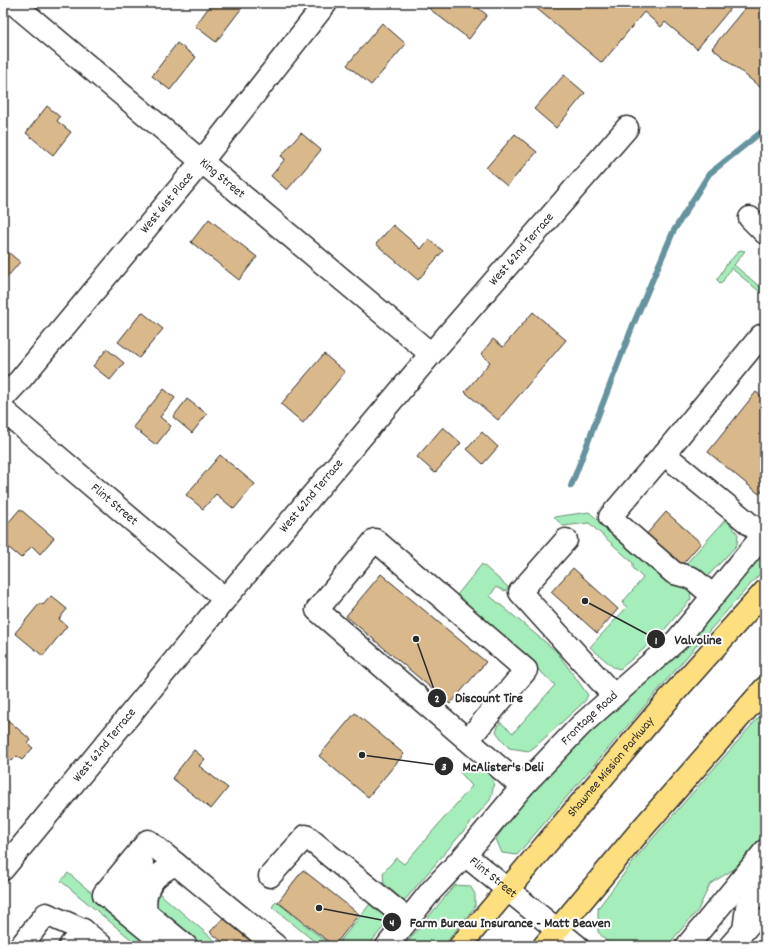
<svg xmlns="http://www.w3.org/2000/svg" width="768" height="949" viewBox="0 0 768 949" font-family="Dekko,sans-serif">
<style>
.green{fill:#a5edba;stroke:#688c72}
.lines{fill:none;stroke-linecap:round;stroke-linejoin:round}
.stream{stroke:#65939e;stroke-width:6}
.building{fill:#d9b88c;stroke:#2b2b2b}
.minor-casing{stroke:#2b2b2b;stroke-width:25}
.highway-casing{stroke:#2b2b2b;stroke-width:25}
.minor{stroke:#fff;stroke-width:22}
.highway{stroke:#fedf80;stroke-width:22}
.labels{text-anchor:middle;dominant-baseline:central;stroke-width:4;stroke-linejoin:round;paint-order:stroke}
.street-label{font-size:13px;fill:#2b2b2b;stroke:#fff}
.leader{fill:none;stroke:#2b2b2b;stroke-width:1.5}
.callout-dot{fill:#2b2b2b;stroke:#fff;stroke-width:1.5}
.mark-label{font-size:12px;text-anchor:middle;font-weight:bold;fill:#fff}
.callout-label{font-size:14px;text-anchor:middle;font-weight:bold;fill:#2b2b2b;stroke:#fff;stroke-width:4;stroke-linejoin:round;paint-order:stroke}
</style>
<rect width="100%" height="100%" fill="#fff"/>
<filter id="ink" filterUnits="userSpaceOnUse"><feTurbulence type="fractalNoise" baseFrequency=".025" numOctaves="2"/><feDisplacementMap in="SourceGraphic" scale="8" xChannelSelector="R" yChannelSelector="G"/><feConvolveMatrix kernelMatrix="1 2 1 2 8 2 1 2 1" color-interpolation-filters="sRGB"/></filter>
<g filter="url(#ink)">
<path class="green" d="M740,250l5,1 -11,14 31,26v5l-34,-28 -10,16 -4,-4 9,-15z
M589,512l76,67 25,10 1,10 -32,37 -39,33 -7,-2 -23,-20 37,-40 -5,-4 21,-25 -10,-10v-5l-44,-40 -26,3 -9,-9z
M726,519l12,15 -1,11 -30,32 -10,-9 -13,-2z
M765,550v18l-63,71 -185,216 -15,-2 -6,-14 17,-25 56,-62 109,-98z
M482,564l27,24 -4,3 -9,-4 -6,9 67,56 31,43 -3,6 -48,44 -8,6 -20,-3 -13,-16 4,-10 13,11 42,-48 -98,-90z
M765,710v117l-3,9 -28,33 -24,15 -12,26 -31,36h-56l-13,-14v-24l41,-54z
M480,765c15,13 16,16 10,35l-86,101 -20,-17 -1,-11 13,-15 8,6 68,-78 -13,-15z
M68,873l88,73h-17l-78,-65z
M169,879l-10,14 61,52 -1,1h-22l-39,-32 -6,-15 4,-14z
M455,885l15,1 5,8v13l-32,39h-39z
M276,901l55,45h-11l-48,-39z
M370,904l14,11 2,9 -18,22h-32z"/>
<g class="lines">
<path class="stream" d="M571,486l62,-161 40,-93 36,-58 56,-45"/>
</g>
<path class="building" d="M212,3h30l2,2 -28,37 -21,-16z
M430,3h42l15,12 -18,24 -42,-32z
M530,3h205l-38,46 -32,-27 -4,5 -17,-15 -42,51z
M749,3h16v88l-53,-43z
M382,23l24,21 -35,41 -24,-20z
M177,43l19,14 -26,33 -18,-14z
M564,75l21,18 -29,35 -22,-19z
M47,106l13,11 -3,4 14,11 -18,23 -27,-22z
M301,133l20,17 -34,40 -16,-14 14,-17 -4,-3z
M515,134l22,18 -30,34 -21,-18z
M209,219l48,38 -18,23 -48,-38z
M393,225l28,24 8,-10 14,12 -25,29 -42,-36z
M3,248l17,14 -17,20z
M142,312l21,17 -24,29 -21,-16z
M533,312l33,28 -68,80 -33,-28 25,-30 -9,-8 12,-15 10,8z
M107,349l17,14 -14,17 -17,-14z
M324,354l21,18 -42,51 -22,-19z
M164,389l11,9 -15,19 11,9 -15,19 -23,-18z
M756,392l9,7v88l-6,7 -51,-42z
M187,399l20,15 -15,19 -19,-16z
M443,427l18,16 -26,30 -18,-16z
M482,432l16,15 -15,17 -16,-15z
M220,455l35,29 -21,25 -18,-15 -13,15 -17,-14z
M20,509l34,29 -14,16 -8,-8 -11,12 -18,-15v-14z
M666,512l35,31 -22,25 -35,-31z
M573,568l45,41 -21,24 -46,-41z
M381,574l105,88 -36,42 -104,-88z
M51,596l16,13 -8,10 8,7 -24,30 -28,-23 25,-30 3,2z
M355,713l49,41 -36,43 -49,-41z
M3,716l28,24 -3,4 5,4 -11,12 -5,-4 -5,5 -9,-8z
M194,750l11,9 -6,7 29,22 -17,21 -39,-31z
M303,870l56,44 -25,32 -56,-44z
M223,918l33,28h-32l1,-2 -15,-12z
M748,940l7,6h-12z"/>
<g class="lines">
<g class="minor-casing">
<g id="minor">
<path id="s1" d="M13,3l418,351"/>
<path d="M750,218l15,15"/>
<path id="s2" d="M3,398l17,-18 182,-219 124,-158"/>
<path id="s3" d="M3,410l222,189"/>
<path d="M664,454l97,-118 4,3"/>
<path d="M566,540l-46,52 94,104"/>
<path d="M713,596l-21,-18 -18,-5 -64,-56 54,-63 99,81"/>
<path d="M468,740l58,-70 -151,-130 -58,70 205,177"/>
<path id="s4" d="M465,855l112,91"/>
<path d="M142,863c-11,12 -14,18 -13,33l17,17"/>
<path d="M176,864c-22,10 -34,23 -30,49l40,33"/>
<path id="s5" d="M3,869l222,-270 206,-245 196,-226"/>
<path d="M270,876l36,-40 102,84"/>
<path d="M744,930l3,-23 18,-23"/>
<path d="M21,946l25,-32 37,16 19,16"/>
<path d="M70,946l13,-16"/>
<path d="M167,946l-63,-52 44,-53 128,105"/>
<path id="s6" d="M387,946l44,-55 34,-36 57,-68 59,-62 96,-85 88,-107"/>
<path d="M687,946l78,-95"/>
<path d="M730,946l24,-27"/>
</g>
</g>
<g class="highway-casing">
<g id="highway">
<path id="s7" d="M460,946l207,-245 98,-110"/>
<path d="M544,946l96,-115 125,-143"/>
</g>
</g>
<use href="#minor" class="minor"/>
<use href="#highway" class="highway"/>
</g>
</g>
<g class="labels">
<g class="street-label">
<text stroke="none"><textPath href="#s1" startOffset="273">King Street</textPath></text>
<text stroke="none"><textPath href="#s2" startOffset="255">West 61st Place</textPath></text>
<text stroke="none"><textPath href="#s5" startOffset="808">West 62nd Terrace</textPath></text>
<text stroke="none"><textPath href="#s5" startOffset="484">West 62nd Terrace</textPath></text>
<text stroke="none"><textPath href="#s3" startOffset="146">Flint Street</textPath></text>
<text stroke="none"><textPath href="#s6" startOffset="305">Frontage Road</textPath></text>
<text stroke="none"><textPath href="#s5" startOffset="160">West 62nd Terrace</textPath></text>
<text stroke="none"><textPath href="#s7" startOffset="234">Shawnee Mission Parkway</textPath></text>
<text stroke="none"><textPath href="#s4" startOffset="36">Flint Street</textPath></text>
</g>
</g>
<path class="leader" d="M585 601L656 639M416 639L437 698M362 755L444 766M319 908L392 922"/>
<g class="callout-dot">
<circle cx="585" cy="601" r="4"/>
<circle cx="416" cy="639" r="4"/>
<circle cx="362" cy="755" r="4"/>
<circle cx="319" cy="908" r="4"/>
<circle cx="656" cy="639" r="10"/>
<circle cx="437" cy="698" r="10"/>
<circle cx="444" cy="766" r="10"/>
<circle cx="392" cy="922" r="10"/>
</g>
<g class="mark-label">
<text x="656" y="644">1</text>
<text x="437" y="702">2</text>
<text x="444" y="770">3</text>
<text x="392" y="926">4</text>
</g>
<g class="callout-label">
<text x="698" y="644">Valvoline</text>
<text x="489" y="702">Discount Tire</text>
<text x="503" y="771">McAlister's Deli</text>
<text x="510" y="927">Farm Bureau Insurance - Matt Beaven</text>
</g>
<rect width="768" height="949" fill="none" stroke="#fff" stroke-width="16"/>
<rect x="8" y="8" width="752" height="933" fill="none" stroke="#2b2b2b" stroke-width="1.5" filter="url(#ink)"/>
</svg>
